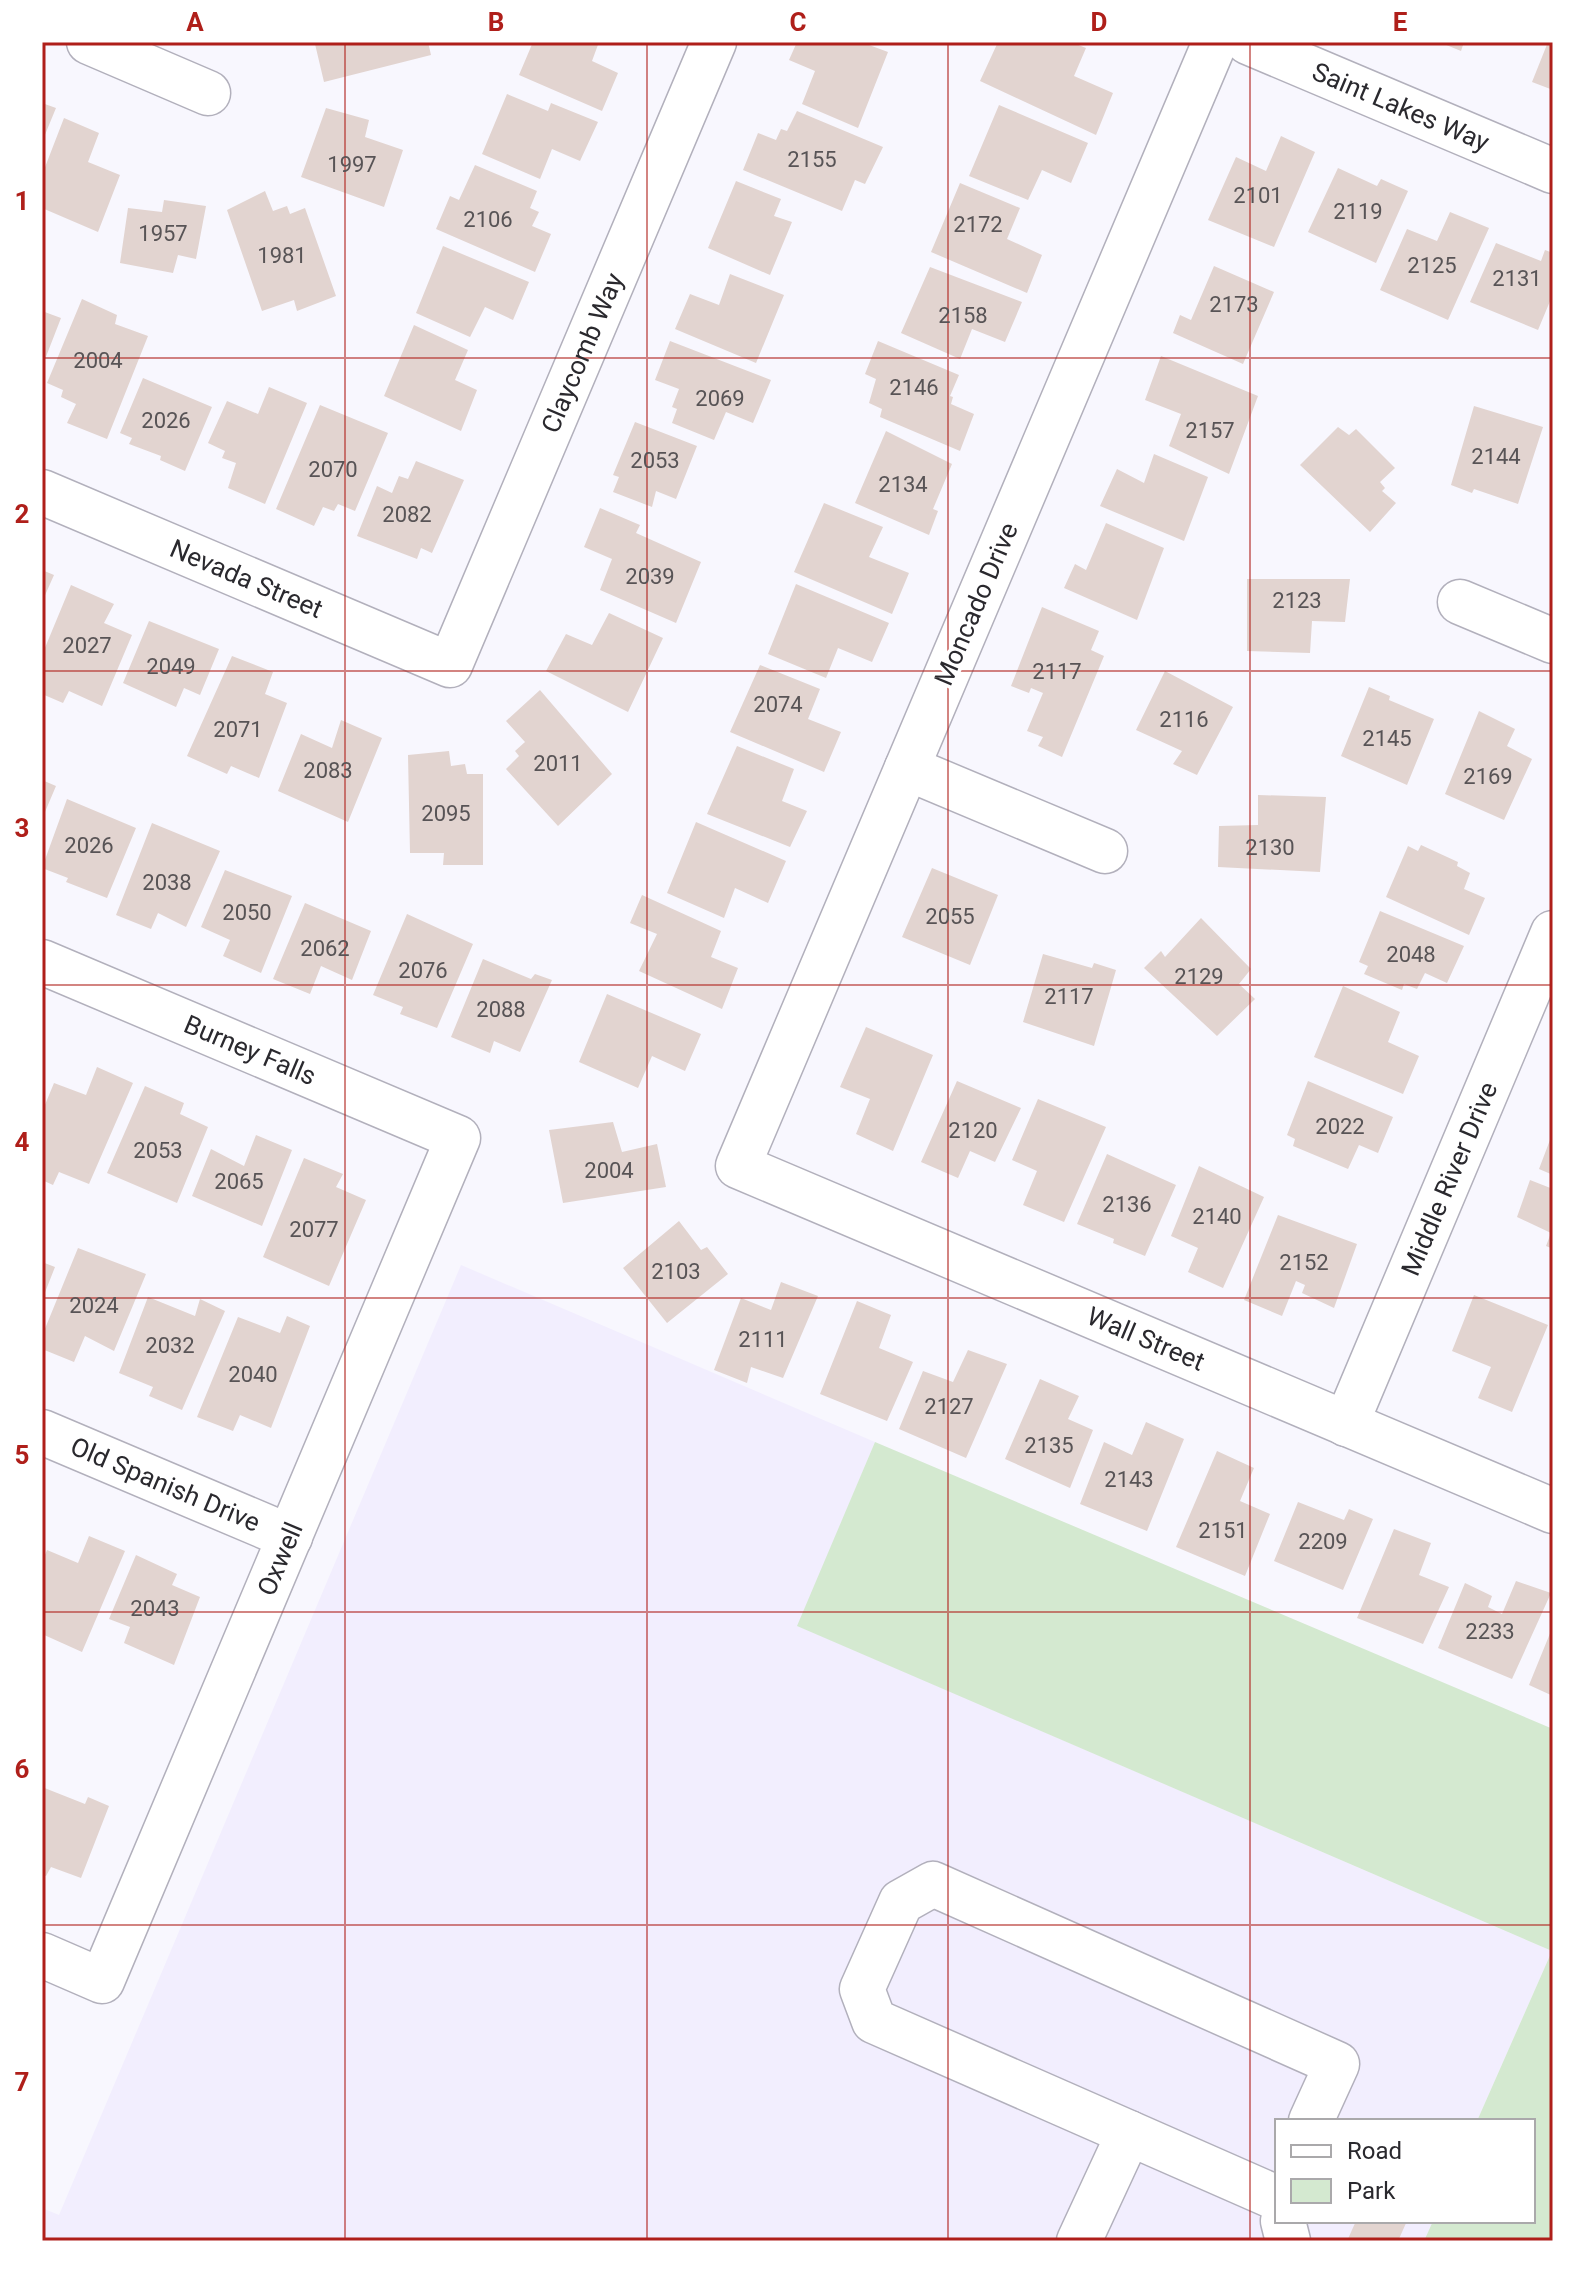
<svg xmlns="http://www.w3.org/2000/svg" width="1595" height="2283" viewBox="0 0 1595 2283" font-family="Roboto,sans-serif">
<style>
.built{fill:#f2eefe}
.green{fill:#d4e9d0}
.building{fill:#e2d4d0}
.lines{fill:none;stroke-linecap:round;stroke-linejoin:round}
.minor-casing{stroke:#b2b0bc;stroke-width:47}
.minor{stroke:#fff;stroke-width:44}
.grid{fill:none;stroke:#af1f1a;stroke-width:2;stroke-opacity:0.55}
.labels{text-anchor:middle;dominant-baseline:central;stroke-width:7;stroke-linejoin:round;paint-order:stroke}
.number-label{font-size:22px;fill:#585456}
.street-label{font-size:26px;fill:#2a292e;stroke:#fff}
.neatline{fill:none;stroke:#af1f1a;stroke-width:3}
.grid-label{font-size:26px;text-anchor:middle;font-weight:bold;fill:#af1f1a}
</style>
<rect width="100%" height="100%" fill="#f8f7fe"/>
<path class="built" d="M461,1265l414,177 -77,184 754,325 -75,170h-200v100h156l-9,20h-1382v-33l17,7z"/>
<path class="green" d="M875,1442l678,287v512h-129l9,-20h100v-100h-56l75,-170 -755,-325z"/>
<path class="building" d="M319,42h109l3,13 -107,27 -9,-38z
M533,42h66l-7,19 26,12 -16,38 -83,-36z
M797,42h64l27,10 -30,76 -56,-24 13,-33 -26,-11z
M998,42h73l15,6 -12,28 39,17 -17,42 -116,-54z
M1439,42h25l-3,9z
M1548,42h5v48l-21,-8z
M507,94l41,17 3,-8 47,19 -18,39 -28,-12 -12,30 -58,-25z
M42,103l14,5 -14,34z
M999,105l89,38 -17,40 -29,-13 -14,30 -59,-24z
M326,108l43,12 -4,17 38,13 -19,57 -83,-30z
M797,111l86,36 -18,37 -10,-4 -13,31 -99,-41 15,-37 18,7 5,-11 6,2z
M64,118l35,15 -11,29 32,13 -22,57 -56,-24v-33z
M1281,136l34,16 -41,95 -66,-27 28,-63 30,14z
M475,165l62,26 -7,17 9,4 -7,14 19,8 -16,38 -99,-43 14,-33 9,4z
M1338,168l39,18 4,-7 27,12 -32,72 -68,-31z
M736,181l45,18 -7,17 18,6 -22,53 -62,-27z
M960,183l60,25 -13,31 35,16 -15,38 -96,-41z
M265,191l8,20 14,-5 3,8 15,-6 31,88 -39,15 -3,-11 -32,11 -35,-101z
M164,200l42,6 -10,53 -18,-4 -5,18 -53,-10 8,-55 34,4z
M1450,212l39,16 -41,92 -68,-30 27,-61 30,12z
M1496,243l45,18 4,-11 8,3v41l-15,36 -68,-28z
M443,246l86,36 -16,38 -28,-13 -15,30 -54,-24z
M1214,266l60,26 -31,72 -70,-31 7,-18 11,5z
M930,267l92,35 -17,40 -33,-13 -12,30 -59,-26z
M730,274l54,21 -28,68 -81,-34 15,-35 29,11z
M82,299l35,16 -2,9 33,12 -41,103 -40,-16 9,-19 -15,-7 2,-7 -16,-7z
M42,311l19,7 -19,49z
M414,325l54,25 -13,30 22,10 -16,41 -77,-35z
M670,341l101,39 -18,43 -27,-11 -12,28 -42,-17 5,-14 -5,-2 7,-18 -24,-9z
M878,341l81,34 -9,21 3,1 -2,7 23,10 -14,37 -80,-34 2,-8 -13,-6 7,-24 -11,-5z
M1161,356l97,40 -29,78 -60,-28 12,-32 -36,-14z
M143,378l69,29 -27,64 -25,-11 1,-4 -32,-12 3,-6 -12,-5z
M269,387l38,16 -42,101 -37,-16 8,-25 -14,-5 3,-7 -17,-8 19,-42 31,13z
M320,405l68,28 -33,78 -17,-7 -4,7 -11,-4 -9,19 -38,-17z
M1474,406l69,21 -25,77 -44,-15 -2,4 -21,-8z
M635,422l62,24 -21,53 -20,-8 -4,16 -39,-15 6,-15 -6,-2z
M1338,427l11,8 7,-6 39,39 -15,14 5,6 -3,3 14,12 -26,29 -70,-67z
M886,431l66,33 -19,45 5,2 -9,24 -74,-32z
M1154,454l54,23 -24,64 -84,-35 17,-37 27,14z
M416,461l48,19 -32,73 -11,-5 -4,11 -60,-23 20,-50 15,7 7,-17 9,3z
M824,503l59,24 -14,30 40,16 -17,41 -98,-42z
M600,508l40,17 -4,8 65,29 -25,61 -76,-33 12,-31 -28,-12z
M1106,523l58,25 -27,72 -73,-32 11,-24 11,6z
M42,570l12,5 -12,27z
M1247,579h103l-5,43 -33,-1 -2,32 -63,-2z
M796,584l93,39 -17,39 -34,-14 -12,30 -58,-24z
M71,585l43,19 -10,19 28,12 -30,71 -33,-15 -6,12 -21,-9v-39z
M1042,607l57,24 -8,19 13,6 -42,101 -24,-11 5,-9 -16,-6 16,-38 -12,-5 -2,5 -18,-7z
M609,613l54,25 -35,74 -82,-41 20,-37 26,11z
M149,621l70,28 -19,46 -16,-7 -8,19 -53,-24z
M232,656l41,16 -8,22 22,9 -28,75 -28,-12 -4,8 -40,-18z
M760,665l60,24 -12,30 33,13 -17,40 -94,-40z
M1165,671l68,36 -36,68 -24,-11 9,-13 -46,-21z
M1369,687l21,9 -1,4 45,19 -27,66 -66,-29z
M540,690l72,84 -54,52 -52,-57 13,-13 -4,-5 10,-9 -19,-21z
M1479,711l36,18 -8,17 25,13 -28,61 -59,-26z
M341,720l41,18 -34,84 -70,-31 23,-57 31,14z
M737,746l57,23 -12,32 25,10 -17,36 -83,-33z
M449,751l2,15 14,-2 2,10h16v91h-40l1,-12h-34l-2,-98z
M42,780l14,6 -14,33z
M1258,795l68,2 -6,75 -102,-5 1,-41 39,-1z
M67,799l69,29 -29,70 -41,-16 2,-4 -26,-10z
M696,822l90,39 -18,42 -33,-15 -11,30 -57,-25z
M152,823l68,28 -34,76 -28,-14 -7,16 -35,-14z
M1421,845l37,17 -1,4 13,7 -6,16 21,9 -16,37 -83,-38 22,-51 10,5z
M932,868l66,27 -28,70 -68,-28z
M225,870l67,26 -31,77 -38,-17 7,-16 -29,-13z
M642,895l79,36 -10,26 27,11 -16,41 -83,-38 18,-37 -27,-11z
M305,903l66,28 -19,49 -31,-14 -11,28 -37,-15z
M1380,911l84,35 -17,37 -22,-10 -8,16 -13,-5 -2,6 -38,-16 4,-8 -9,-4z
M407,914l66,30 -36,84 -37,-14 3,-7 -30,-12z
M1201,918l50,51 -12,15 16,15 -38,37 -73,-68 17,-17 4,6z
M1043,954l49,14 2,-5 22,7 -22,76 -71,-24z
M483,959l48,20 4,-5 17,6 -32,72 -26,-11 -4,12 -39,-16z
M1343,986l57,26 -12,30 31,14 -16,38 -89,-37z
M607,994l94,40 -16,37 -33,-15 -14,32 -59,-26z
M866,1027l67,28 -40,96 -37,-17 14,-35 -30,-12z
M97,1067l36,16 -44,101 -30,-12 -6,13 -11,-5v-68l12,-29 32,12z
M957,1081l64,27 -26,54 -25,-11 -12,27 -37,-16z
M1308,1081l85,36 -15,36 -19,-8 -11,24 -55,-23 2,-7 -8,-4z
M145,1086l39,17 -4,11 28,13 -31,76 -70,-30z
M1038,1099l68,28 -42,95 -41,-17 14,-34 -25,-11z
M613,1122l9,30 35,-8 9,43 -103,16 -14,-73z
M1553,1132v43l-14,-6z
M256,1135l36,15 -30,76 -70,-30 19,-47 33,17z
M1107,1154l69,31 -31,71 -32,-13 1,-4 -37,-15z
M304,1158l39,16 -7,13 30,13 -37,86 -66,-29z
M1199,1166l65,31 -41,91 -35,-16 10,-24 -27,-12z
M1530,1180l23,9v60l-7,-3 5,-13 -34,-16z
M1278,1215l79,29 -23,64 -32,-15 3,-8 -9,-4 -14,35 -38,-16z
M679,1221l22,29 6,-3 21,27 -61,49 -44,-55z
M78,1248l68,26 -32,77 -29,-15 -11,26 -32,-13v-13z
M42,1262l13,5 -13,33z
M781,1282l37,14 -35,82 -32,-11 -4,16 -33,-13 27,-72 30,12z
M1474,1295l74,30 -36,87 -34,-14 13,-31 -39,-16z
M148,1297l47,19 5,-17 25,12 -43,99 -33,-14 4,-9 -34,-14z
M857,1301l34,14 -12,33 34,14 -26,59 -67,-27z
M287,1316l23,10 -39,102 -31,-13 -7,16 -36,-14 41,-100 42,16z
M968,1350l39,14 -41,94 -67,-29 24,-58 30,11z
M1040,1379l39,17 -11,23 25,11 -23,58 -65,-29z
M1146,1422l38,17 -37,92 -67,-27 24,-62 28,13z
M1217,1451l37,17 -14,33 30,13 -25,62 -69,-29z
M1298,1502l46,18 5,-11 24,10 -30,71 -69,-29z
M1394,1529l37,14 -12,32 30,12 -26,57 -66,-26z
M89,1536l36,15 -43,101 -40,-18v-72l5,-12 31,13z
M136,1555l41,19 -5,11 28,12 -26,68 -50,-22 6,-16 -21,-8z
M1516,1581l35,12 -39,86 -74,-31 27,-65 27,13 -4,11 14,7z
M1553,1626v70l-24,-11z
M42,1787l43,17 3,-7 21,9 -28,72 -30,-11 -5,9 -4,-1z
M1356,2221h51l-9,20h-51z"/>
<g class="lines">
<g class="minor-casing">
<g id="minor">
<path d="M89,42l119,51"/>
<path id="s1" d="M1215,42l-477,1124 815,345"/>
<path id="s2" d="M1248,42l305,129"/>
<path id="s3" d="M42,492l408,173 264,-623"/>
<path d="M1460,602l93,39"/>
<path d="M907,768l198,83"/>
<path id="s4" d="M42,962l416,176 -356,843 -60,-26"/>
<path id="s5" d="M1346,1424l207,-491"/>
<path id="s6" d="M42,1432l248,105"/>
<path d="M1129,2133l148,65"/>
<path d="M1283,2221l5,20"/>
<path d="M1079,2241l50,-108 -255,-112 -12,-32 39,-87 32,-18 404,180 -26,57"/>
</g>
</g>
<use href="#minor" class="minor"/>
</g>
<path class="grid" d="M345,42v2199M647,42v2199M948,42v2199M1250,42v2199M42,358h1511M42,671h1511M42,985h1511M42,1298h1511M42,1612h1511M42,1925h1511"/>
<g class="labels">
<g class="number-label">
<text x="812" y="159">2155</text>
<text x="352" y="164">1997</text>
<text x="1258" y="195">2101</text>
<text x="1358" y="211">2119</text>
<text x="488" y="219">2106</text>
<text x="978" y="224">2172</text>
<text x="163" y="233">1957</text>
<text x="282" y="255">1981</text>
<text x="1432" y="265">2125</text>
<text x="1517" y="278">2131</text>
<text x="1234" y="304">2173</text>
<text x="963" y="315">2158</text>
<text x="98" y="360">2004</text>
<text x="914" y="387">2146</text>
<text x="720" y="398">2069</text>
<text x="166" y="420">2026</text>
<text x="1210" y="430">2157</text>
<text x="1496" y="456">2144</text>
<text x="655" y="460">2053</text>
<text x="333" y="469">2070</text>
<text x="903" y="484">2134</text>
<text x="407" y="514">2082</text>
<text x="650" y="576">2039</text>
<text x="1297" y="600">2123</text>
<text x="87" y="645">2027</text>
<text x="171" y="666">2049</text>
<text x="1057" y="671">2117</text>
<text x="778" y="704">2074</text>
<text x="1184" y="719">2116</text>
<text x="238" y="729">2071</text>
<text x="1387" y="738">2145</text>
<text x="558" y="763">2011</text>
<text x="328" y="770">2083</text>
<text x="1488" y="776">2169</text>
<text x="446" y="813">2095</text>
<text x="89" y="845">2026</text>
<text x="1270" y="847">2130</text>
<text x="167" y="882">2038</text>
<text x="247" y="912">2050</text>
<text x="950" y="916">2055</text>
<text x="325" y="948">2062</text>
<text x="1411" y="954">2048</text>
<text x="423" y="970">2076</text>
<text x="1199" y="976">2129</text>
<text x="1069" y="996">2117</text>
<text x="501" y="1009">2088</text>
<text x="1340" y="1126">2022</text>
<text x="973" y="1130">2120</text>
<text x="158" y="1150">2053</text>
<text x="609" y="1170">2004</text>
<text x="239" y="1181">2065</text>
<text x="1127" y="1204">2136</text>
<text x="1217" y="1216">2140</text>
<text x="314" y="1229">2077</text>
<text x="1304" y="1262">2152</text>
<text x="676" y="1271">2103</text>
<text x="94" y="1305">2024</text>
<text x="763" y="1339">2111</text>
<text x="170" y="1345">2032</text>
<text x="253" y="1374">2040</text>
<text x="949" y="1406">2127</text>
<text x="1049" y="1445">2135</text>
<text x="1129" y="1479">2143</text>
<text x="1223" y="1530">2151</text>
<text x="1323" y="1541">2209</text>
<text x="155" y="1608">2043</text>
<text x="1490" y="1631">2233</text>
</g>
<g class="street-label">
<text stroke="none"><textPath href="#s2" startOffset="166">Saint Lakes Way</textPath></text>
<text stroke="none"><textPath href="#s3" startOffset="782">Claycomb Way</textPath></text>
<text stroke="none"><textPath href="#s3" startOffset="222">Nevada Street</textPath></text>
<text transform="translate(976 604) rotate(-67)">Moncado Drive</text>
<text stroke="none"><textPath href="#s4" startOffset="226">Burney Falls</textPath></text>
<text stroke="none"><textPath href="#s5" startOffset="266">Middle River Drive</textPath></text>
<text stroke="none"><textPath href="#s1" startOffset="1664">Wall Street</textPath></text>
<text stroke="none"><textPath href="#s6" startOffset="134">Old Spanish Drive</textPath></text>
<text transform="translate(280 1559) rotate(-67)">Oxwell</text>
</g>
</g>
<rect width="1595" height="2283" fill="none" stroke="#ffffff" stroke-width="88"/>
<rect x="1275" y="2119" width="260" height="104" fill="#ffffff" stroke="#aaa9ab" stroke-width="2"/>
<rect x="1291" y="2145" width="40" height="12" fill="#ffffff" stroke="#aaa9ab" stroke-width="2"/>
<text x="1347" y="2159" font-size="24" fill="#2a292e">Road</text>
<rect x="1291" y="2179" width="40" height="24" fill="#d4e9d0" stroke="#aaa9ab" stroke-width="2"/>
<text x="1347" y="2199" font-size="24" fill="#2a292e">Park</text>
<rect x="44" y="44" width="1507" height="2195" class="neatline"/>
<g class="grid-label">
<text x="195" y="31">A</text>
<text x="496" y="31">B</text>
<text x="798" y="31">C</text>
<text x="1099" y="31">D</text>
<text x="1400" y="31">E</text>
<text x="22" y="210">1</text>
<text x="22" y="523">2</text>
<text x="22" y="837">3</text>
<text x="22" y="1151">4</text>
<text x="22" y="1464">5</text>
<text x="22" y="1778">6</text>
<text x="22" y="2091">7</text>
</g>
</svg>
